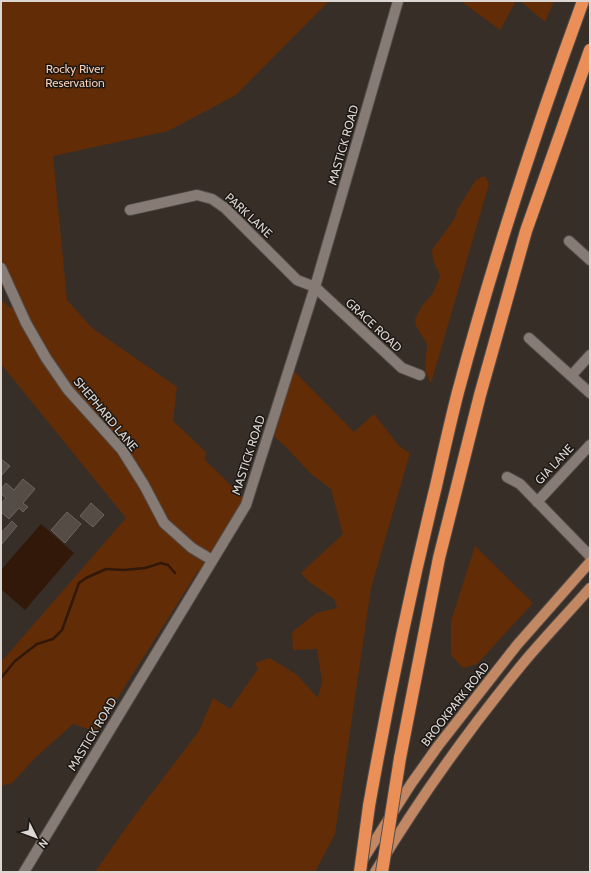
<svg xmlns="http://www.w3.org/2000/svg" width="591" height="873" viewBox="0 0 591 873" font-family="Cabin,sans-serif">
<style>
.green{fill:#622d06}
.water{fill:#311808}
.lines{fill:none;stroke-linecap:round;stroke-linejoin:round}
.stream{stroke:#311808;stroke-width:2.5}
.building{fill:#564c46;stroke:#6e635d}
.minor-casing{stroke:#534c48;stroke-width:12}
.major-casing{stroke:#534c48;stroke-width:12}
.highway-casing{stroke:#534c48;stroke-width:14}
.minor{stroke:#867b75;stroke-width:10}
.major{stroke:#c28763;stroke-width:10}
.highway{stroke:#ea8f57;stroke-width:12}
.highway-bridge-casing{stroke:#534c48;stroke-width:14;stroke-linecap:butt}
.highway-bridge{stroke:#ea8f57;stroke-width:12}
.labels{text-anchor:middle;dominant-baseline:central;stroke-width:3;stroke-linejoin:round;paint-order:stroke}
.park-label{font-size:12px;fill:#f7ccb3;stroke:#1b1714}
.street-label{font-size:12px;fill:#ddd7d4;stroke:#1b1714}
</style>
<rect width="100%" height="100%" fill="#372e28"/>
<path class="green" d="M1,1h328l-93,94 -68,36 -115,25 14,144 25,28 85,59 -4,34 33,31 -1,8 41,40 -44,73 -4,-2 -102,161 -23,-8 -37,33 -24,26 -11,3v-124l125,-144 -125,-154v-65l9,9 3,-2 -12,-27z
M461,1h55l-16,29z
M520,1h34l-9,21z
M481,177h5l3,7 -58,199 -6,-12 2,-27 -11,-18 -1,-7 7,-13 11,-13 7,-17 -7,-16 -1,-10 23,-32 2,-8 18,-29z
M294,371l60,61 20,-18 25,32 11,7 -39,135 -36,246 -20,38h-220l40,-57 64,-84 14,-33 17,11 28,-40 -3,-6 15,-5 27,17 21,23 4,-17 -5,-32 -24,1 -1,-18 24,-19 21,-5 -3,-9 -25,-17 -8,-9 42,-39 -12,-45 -21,-16 -23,-25 -13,-12z
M475,546l58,57 -56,61 -14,4 -12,-13v-34z"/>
<path class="water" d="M41,524l33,29 -49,57 -24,-21v-19z"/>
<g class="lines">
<path class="stream" d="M1,678l14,-17 22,-17 16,-5 9,-9 17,-47 7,-5 20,-9 18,1 21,-2 16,-5 7,2 7,8"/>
</g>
<path class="building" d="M1,459l9,7 -9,10z
M23,479l12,10 -12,14 5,4 -5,5 -4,-4 -10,11 -8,-7v-8l5,-6 -5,-4v-5l5,-6 8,7z
M91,503l13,12 -11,12 -13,-11z
M67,512l14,12 -16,19 -14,-13z
M12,521l5,5 -16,19v-12z"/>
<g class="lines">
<g class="minor-casing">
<path id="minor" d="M130,210l67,-15 15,4 13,9 72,72 18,7 87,81 18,7
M569,241l21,19
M1,268l25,55 20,35 22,32 54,60 22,35 20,38 28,25 20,12
M529,338l61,55
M571,376l19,-21
M507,477l13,7 70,72
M537,502l53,-57
M24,872l222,-367 69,-218 83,-286"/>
</g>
<g class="major-casing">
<path id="major" d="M362,861l49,-77 27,-38 79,-101 73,-83
M375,872c44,-73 94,-143 149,-210 21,-25 44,-49 66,-74"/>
</g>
<g class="highway-casing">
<path id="highway" d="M400,758l39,-200 41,-163 46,-164 64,-181
M369,806c19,-107 41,-214 67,-320 7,-31 14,-63 22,-94 35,-131 78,-263 125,-391"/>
</g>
<use href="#minor" class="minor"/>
<use href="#major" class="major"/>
<use href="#highway" class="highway"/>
<g class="highway-bridge-casing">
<path id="highway-bridge" d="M360,872l9,-66
M382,872l18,-114"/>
</g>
<use href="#highway-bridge" class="highway-bridge"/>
</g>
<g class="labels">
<g class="park-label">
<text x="75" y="68">Rocky River<tspan x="75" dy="14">Reservation</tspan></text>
</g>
<g class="street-label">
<text transform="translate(343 145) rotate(-74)">MASTICK ROAD</text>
<text transform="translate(249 215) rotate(43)">PARK LANE</text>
<text transform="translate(374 325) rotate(43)">GRACE ROAD</text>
<text transform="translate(106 414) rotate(50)">SHEPHARD LANE</text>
<text transform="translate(248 455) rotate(-72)">MASTICK ROAD</text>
<text transform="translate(554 464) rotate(-47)">GIA LANE</text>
<text transform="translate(455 704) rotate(-52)">BROOKPARK ROAD</text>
<text transform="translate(92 734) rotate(-59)">MASTICK ROAD</text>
</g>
</g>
<rect width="591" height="873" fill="none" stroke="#ddd7d4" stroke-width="4"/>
<g transform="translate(36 837) rotate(132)" stroke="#1b1714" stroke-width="3" paint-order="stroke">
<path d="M0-3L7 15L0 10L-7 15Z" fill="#ddd7d4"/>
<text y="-6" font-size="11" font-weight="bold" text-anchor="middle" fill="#ddd7d4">N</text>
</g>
</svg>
